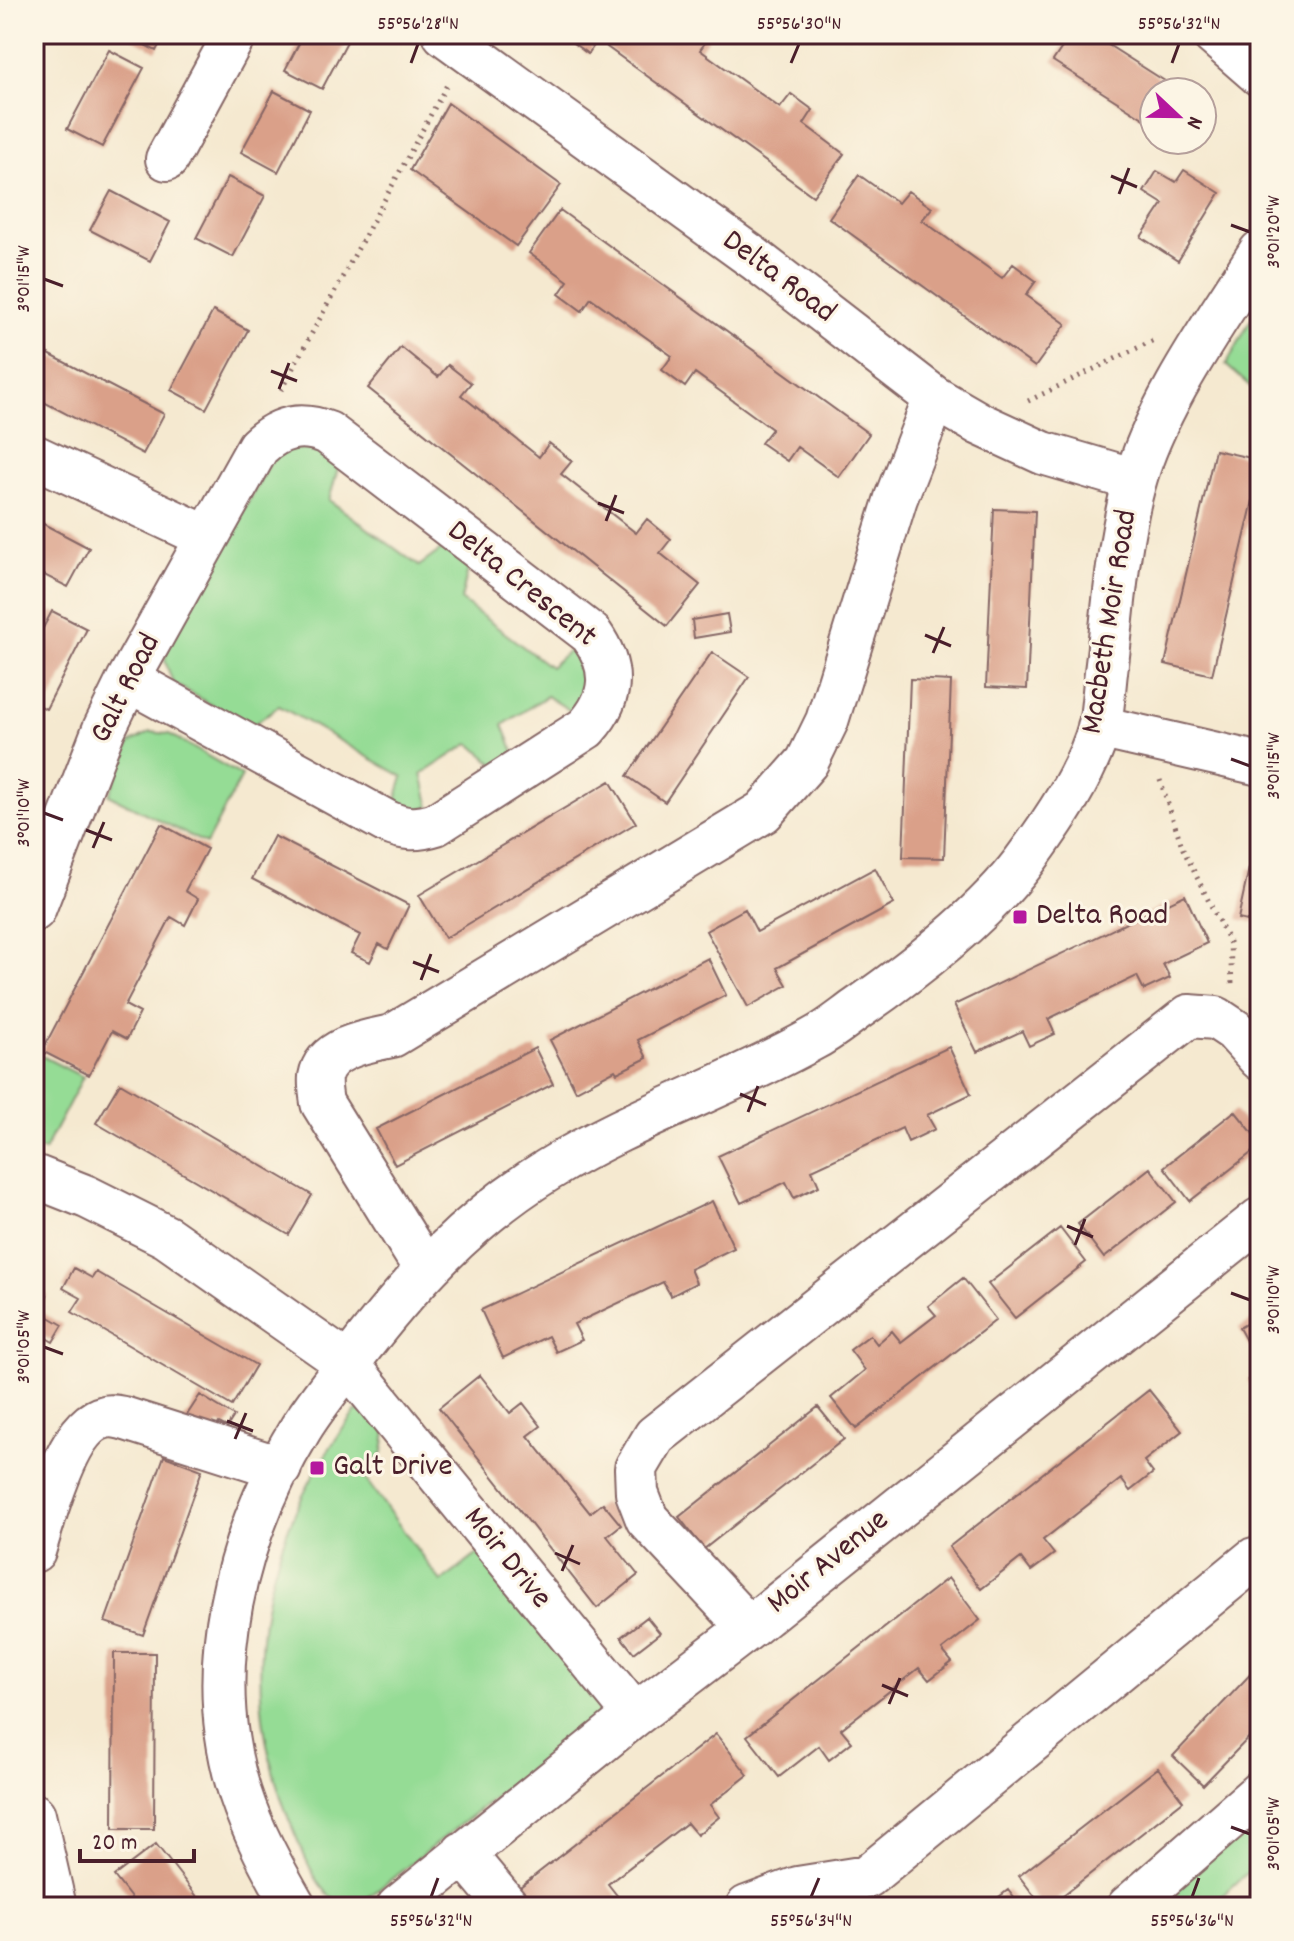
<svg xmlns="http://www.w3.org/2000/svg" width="1294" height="1941" viewBox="0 0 1294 1941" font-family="Dekko,sans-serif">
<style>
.green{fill:#95dc95;stroke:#707e60;stroke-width:2}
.building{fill:#daa089}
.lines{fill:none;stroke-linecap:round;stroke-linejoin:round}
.minor-casing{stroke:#866665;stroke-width:46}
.path{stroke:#866665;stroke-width:5;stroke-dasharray:2 6;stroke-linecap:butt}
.minor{stroke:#fff;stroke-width:42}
.ticks{fill:none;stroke:#4a1f2b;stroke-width:3}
.poi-dot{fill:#b5179e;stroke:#fcf5e5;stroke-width:3}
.labels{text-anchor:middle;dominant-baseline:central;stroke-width:6;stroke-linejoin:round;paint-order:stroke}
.street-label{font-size:32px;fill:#4a1f2b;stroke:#fcf5e5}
.poi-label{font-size:32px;fill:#4a1f2b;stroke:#fcf5e5;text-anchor:start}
.neatline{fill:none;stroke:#4a1f2b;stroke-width:3}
.ticks-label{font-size:20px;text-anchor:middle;fill:#4a1f2b}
</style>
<rect width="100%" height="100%" fill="#fcf5e5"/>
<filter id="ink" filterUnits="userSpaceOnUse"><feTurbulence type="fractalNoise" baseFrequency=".0125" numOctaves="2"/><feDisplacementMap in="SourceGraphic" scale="16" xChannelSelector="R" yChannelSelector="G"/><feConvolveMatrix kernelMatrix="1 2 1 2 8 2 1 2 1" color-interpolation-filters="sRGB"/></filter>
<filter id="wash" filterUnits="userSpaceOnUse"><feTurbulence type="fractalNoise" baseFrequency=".006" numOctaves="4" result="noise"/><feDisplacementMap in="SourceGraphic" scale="32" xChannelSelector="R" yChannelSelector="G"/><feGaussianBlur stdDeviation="1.8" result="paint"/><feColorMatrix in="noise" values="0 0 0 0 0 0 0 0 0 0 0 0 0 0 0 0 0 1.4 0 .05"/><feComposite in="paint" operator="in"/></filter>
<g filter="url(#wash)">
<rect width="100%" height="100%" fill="#f5e9d0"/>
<path class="green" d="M1257,309l3,1v85l-34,-30z
M294,448l24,3 21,14 -10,35 90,66 26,-19 24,18 -8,35 89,67 24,-21 9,9 9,24 -15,36 -30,-19 -44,29 12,29 -19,12 -26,-23 -48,31 8,34 -37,3 10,-34 -124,-71 -29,21 -77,-44 -8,-22 2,-12 104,-188 10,-8z
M150,732l19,2 73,42 -36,68 -97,-49 21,-52z
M34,1052l49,25 -39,74 -10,-4z
M356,1411l15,2 15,18 -3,21 -19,25 77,105 41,-31 119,149 -1,14 -235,186 -17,5c-27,-6 -40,-41 -50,-64 -68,-151 -41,-301 58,-430z
M1260,1818v43l-50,46h-60z"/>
<g id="blocks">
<path class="building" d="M124,34h41l-9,17z
M304,34h47l-29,55 -37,-19z
M561,34h41l-14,20z
M616,34h89l4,3 -9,13 80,58 11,-14 22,16 -9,14 40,30 -31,42 -206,-149z
M1071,34h20l91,58h-28v33l-101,-64z
M109,50l35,18 -42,79 -35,-18z
M274,91l36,19 -32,62 -37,-20z
M448,103l113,82 -45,61 -106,-76z
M1184,170l36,23 -42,68 -37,-24 22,-33 -19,-12 13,-21 19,11z
M859,175l39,28 10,-12 24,17 -10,12 80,58 11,-14 23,17 -10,14 40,29 -31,43 -206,-149z
M228,177l37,19 -32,61 -37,-19z
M111,191l59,31 -20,39 -60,-31z
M560,210l309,224 -30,43 -42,-30 -10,14 -26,-18 11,-14 -77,-56 -10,14 -23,-17 10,-14 -81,-58 -9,13 -23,-17 9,-13 -39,-28z
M213,311l35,19 -42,79 -35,-19z
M401,347l37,30 10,-12 23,18 -10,12 78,62 10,-14 23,18 -11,13 75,59 11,-14 24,20 -11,14 40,32 -33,41 -299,-238z
M41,350l123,64 -21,40 -109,-57v-33z
M1215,450l45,10v11l-48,204 -47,-11z
M994,509l41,2 -8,178 -41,-2z
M34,519l55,29 -21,39 -34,-17z
M52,611l35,18 -41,80 -12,-7v-57z
M727,614l3,18 -36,6 -2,-18z
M712,652l37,25 -84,125 -38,-26z
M910,679l41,2 -7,177 -41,-1z
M610,781l26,42 -191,115 -26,-43z
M161,824l46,25 -22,42 13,8 -13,26 -14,-8 -46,88 15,8 -13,26 -15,-8 -23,44 -47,-24z
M274,836l135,69 -21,44 -9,-5 -9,18 -19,-9 9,-18 -108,-56z
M875,868l19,36 -117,64 10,17 -39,22 -42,-76 39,-22 12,23z
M1249,868l11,2v54l-22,-5z
M1185,895l22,48 -44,21 7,14 -26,12 -7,-14 -89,43 7,15 -26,12 -7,-15 -45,21 -23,-47z
M708,958l18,37 -88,45 9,18 -30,15 -2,-3 -39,21 -26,-51z
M949,1047l22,47 -44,21 8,14 -27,13 -6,-14 -90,42 7,16 -25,12 -8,-16 -45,21 -23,-47z
M535,1048l18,36 -158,81 -19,-36z
M120,1083l192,112 -23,40 -193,-112z
M1235,1111l25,31v4l-70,55 -26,-34z
M1150,1168l26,34 -72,56 -26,-34z
M712,1201l22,47 -44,21 6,14 -25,13 -8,-14 -89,42 8,16 -26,12 -8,-16 -45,22 -22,-48z
M1060,1228l26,34 -71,56 -27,-34z
M74,1268l18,10 4,-6 160,93 -24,41 -160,-94 9,-14 -18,-10z
M963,1278l33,42 -140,109 -25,-31 34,-28 -15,-20 20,-15 7,9 15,-13 9,11 35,-27 -8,-9z
M34,1287l13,8 -10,15 26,15 -10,17 -19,-11z
M1260,1316v50l-21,-38z
M1260,1374v27l-12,-21z
M480,1375l30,38 13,-10 18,23 -13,10 62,77 13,-10 18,22 -14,11 31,39 -41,33 -158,-200z
M1149,1390l33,41 -38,30 9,12 -23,18 -9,-12 -78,61 11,14 -23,17 -10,-13 -40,31 -32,-42z
M200,1395l34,21 -7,11 -8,-4 -6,9 -30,-11z
M818,1407l26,32 -140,110 -25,-32z
M164,1456l38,14 -59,165 -38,-13z
M948,1578l32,42 -38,30 10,12 -23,18 -10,-12 -78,61 11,13 -23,18 -10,-14 -40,31 -32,-41z
M647,1617l13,16 -26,20 -13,-16z
M114,1653h41l-1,176h-41z
M1260,1664v62l-57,59 -30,-29z
M716,1734l32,41 -38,30 9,12 -22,18 -10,-12 -79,61 11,14 -11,9h-17l-5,-6 -7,6h-52l-12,-16z
M1158,1768l25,33 -135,106h-5l-24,-31z
M156,1844l39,50 10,13h-67l-24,-31z
M1008,1890l13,17h-35z"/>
</g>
</g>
<g filter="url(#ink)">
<use href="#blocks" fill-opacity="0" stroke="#866665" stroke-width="2"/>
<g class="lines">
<g class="minor-casing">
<path id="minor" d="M444,34l311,225 180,139 45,26 63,29 92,27
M1213,34l47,41
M167,159l68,-125
M34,456l173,81
M1099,727l161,37
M34,910l70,-181 24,-49 130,-233c21,-20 43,-25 70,-14l263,201c24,34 23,63 -5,94l-150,96c-19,6 -31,6 -49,-2l-259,-142
M34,1176l53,21 80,40 181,127 287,351
M425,1269l-103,-166c-1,-8 -3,-18 -2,-26 5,-30 48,-36 72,-41l371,-224 44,-50 20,-41 69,-223 39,-100
M34,1551c11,-33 32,-126 71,-134 5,-2 13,0 18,1l157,50
M749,1628l-102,-109 -10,-26 -1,-25 19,-32 534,-420 27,2 18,12 26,29
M34,1815l21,92
M463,1853l45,54
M295,1907c-21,-36 -42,-74 -55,-114 -39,-123 -5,-257 61,-365 15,-24 33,-46 50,-68 56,-74 117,-141 197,-190 84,-52 179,-83 265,-131 16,-8 30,-20 44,-30 56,-39 124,-91 166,-146 29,-39 65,-91 77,-138 3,-17 4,-36 6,-53 8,-62 11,-127 28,-188 22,-80 82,-162 126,-232
M398,1907l237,-192 114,-87 511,-409
M747,1907l51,-19 69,-11 387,-318 6,-1
M1128,1907l132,-115"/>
</g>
<path class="path" d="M281,390l167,-307
M1028,401l128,-62
M1160,780l23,69 47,95 2,40"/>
<use href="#minor" class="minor"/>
</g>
</g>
<path class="ticks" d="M411,63l7,-19M791,63l8,-19M1172,63l7,-19M1111,176l26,11M1119,194l10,-26M1231,225l19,7M44,279l19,7M271,371l26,10M279,389l10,-26M598,503l26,10M606,521l10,-26M925,635l26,11M933,653l11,-26M1231,759l19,7M44,813l19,7M86,830l26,10M93,848l11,-26M413,962l26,10M421,980l10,-26M740,1094l26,11M748,1112l10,-26M1067,1226l26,11M1075,1245l10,-26M1231,1293l19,7M44,1347l19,7M227,1421l26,10M235,1439l11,-26M555,1553l25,11M562,1571l11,-26M882,1685l26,11M889,1704l11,-26M1231,1827l19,7M431,1897l7,-19M811,1897l8,-19M1192,1897l7,-19"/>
<g class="poi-dot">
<rect x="1012" y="909" width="16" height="16" rx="4"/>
<rect x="309" y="1460" width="16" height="16" rx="4"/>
</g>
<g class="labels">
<g class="street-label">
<text transform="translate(778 278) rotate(37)">Delta Road</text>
<text transform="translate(521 585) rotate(39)">Delta Crescent</text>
<text transform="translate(1111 622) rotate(-81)">Macbeth Moir Road</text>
<text transform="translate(127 689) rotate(-63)">Galt Road</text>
<text transform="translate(506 1559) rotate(51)">Moir Drive</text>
<text transform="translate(829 1563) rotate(-39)">Moir Avenue</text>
</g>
<g class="poi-label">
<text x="1036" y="917">Delta Road</text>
<text x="333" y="1468">Galt Drive</text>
</g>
</g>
<rect width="1294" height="1941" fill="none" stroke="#fcf5e5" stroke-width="88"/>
<g transform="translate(1178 116) rotate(112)"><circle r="38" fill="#fcf5e5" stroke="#b59f9b" stroke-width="2"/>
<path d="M0-6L14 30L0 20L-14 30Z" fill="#b5179e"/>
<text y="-12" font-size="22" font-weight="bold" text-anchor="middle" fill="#4a1f2b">N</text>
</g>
<path d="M80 1849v12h114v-12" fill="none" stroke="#4a1f2b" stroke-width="4"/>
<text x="92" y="1849" font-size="24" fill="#4a1f2b" stroke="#fcf5e5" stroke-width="6" paint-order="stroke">20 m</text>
<rect x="44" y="44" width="1206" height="1853" class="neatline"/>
<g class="ticks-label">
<text x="418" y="29">55°56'28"N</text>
<text x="799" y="29">55°56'30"N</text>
<text x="1179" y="29">55°56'32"N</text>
<text transform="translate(1272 232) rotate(-90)" y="7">3°01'20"W</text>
<text transform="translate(22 279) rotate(-90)" y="7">3°01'15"W</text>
<text transform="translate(1272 766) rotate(-90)" y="7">3°01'15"W</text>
<text transform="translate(22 813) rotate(-90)" y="7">3°01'10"W</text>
<text transform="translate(1272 1300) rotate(-90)" y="7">3°01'10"W</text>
<text transform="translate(22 1347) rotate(-90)" y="7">3°01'05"W</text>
<text transform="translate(1272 1834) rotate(-90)" y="7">3°01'05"W</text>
<text x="431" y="1926">55°56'32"N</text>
<text x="811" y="1926">55°56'34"N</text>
<text x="1192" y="1926">55°56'36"N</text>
</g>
</svg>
